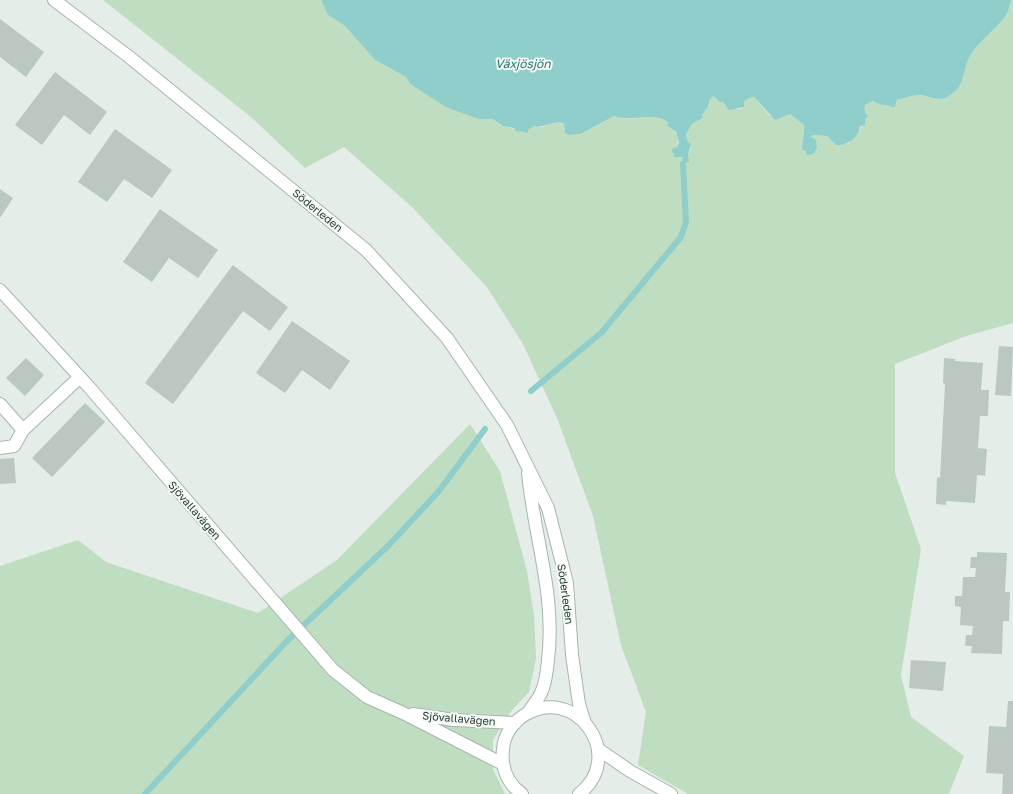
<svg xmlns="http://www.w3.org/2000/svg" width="1013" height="794" viewBox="0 0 1013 794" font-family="'Golos Text',sans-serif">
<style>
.green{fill:#bfddc1}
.water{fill:#90cecb}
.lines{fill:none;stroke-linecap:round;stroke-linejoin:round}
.stream{stroke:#90cecb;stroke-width:6}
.building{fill:#bac8c0}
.service-casing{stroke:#a7b5ad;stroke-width:14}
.minor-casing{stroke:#a7b5ad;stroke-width:14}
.tertiary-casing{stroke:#a7b5ad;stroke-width:14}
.service{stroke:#fff;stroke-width:12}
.minor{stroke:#fff;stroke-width:12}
.tertiary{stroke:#fff;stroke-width:12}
.labels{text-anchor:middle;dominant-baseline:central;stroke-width:4;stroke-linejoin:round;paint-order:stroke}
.street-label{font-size:11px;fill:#253e32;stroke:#f5f9f6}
.water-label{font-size:12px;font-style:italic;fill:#227773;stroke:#f5f9f6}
</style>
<rect width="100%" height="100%" fill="#e4ede7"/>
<path class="green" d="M103,0h218l7,15 17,11 30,34 31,17 4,7 69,35h13l8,6 22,6 12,-5 8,1 13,-5 9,2v5l5,6 13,-1 32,-18c17,8 41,-5 54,7l-1,3c15,10 12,14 7,28l2,3 12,-1 3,-10 -3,-4 -2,-8 6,-10 11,-6 -1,-3 6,-8 2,-8 4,-3 5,6h4l5,7h12l4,-2v-5l5,-4 5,-1 16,19 20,-2 14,11c1,9 -2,16 -2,25l12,-10 -3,-3 2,-2 14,1 9,9 13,-2 11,-13 5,-25 8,-4 17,5 6,-1 1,-5c7,-2 16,-5 24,-5 8,1 18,7 26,2 20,-10 14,-25 23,-41 9,-15 24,-25 35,-39 4,-4 4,-12 6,-17h2v323l-47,13 -71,28v109l26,76 -20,126 10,42 53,39 -15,38h-261l-50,-29 8,-53 -25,-67 -28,-129 -36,-98 -34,-74 -36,-57 -75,-80 -68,-60 -39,21 -54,-51z
M470,424l30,47 27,100 7,44 2,43 -7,34 -17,18 -19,30v29l12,25h-505v-228l78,-26 28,22 152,51 79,-53z"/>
<path class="water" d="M321,0h690c-2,5 -2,13 -6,17 -11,14 -26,24 -35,39 -9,16 -3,31 -23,41 -8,5 -18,-1 -26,-2 -8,0 -17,3 -24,5l-2,7h-3c-6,-3 -14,-2 -19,-6l-8,4c-1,5 -1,7 3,11l-3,3v6l-5,1c-1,11 -12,20 -24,19l-9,-9 -14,-1 -2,2 5,3 1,8 -4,6 -6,1 -1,-4 -4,-1c0,-9 3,-16 2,-25l-14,-11 -15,6 -21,-23 -5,1 -5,4v5l-14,3 -2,-1 -5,-7h-4l-5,-6 -4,3 -2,8 -6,8 1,3 -11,6 -6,10 2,8 3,2 -3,11 1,7 -6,2 -1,-2 1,-5h-9v-3l-2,-2v-3l5,-2 2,-5 -3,-10 -9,-6 1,-3c-12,-12 -37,0 -54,-7l-33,18 -12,1 -4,-2 -1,-9c-9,-5 -19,5 -30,2l-6,4v3l-7,-2 -4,1 -3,-4 -11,-2 -11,-7h-13l-33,-12 -36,-23 -4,-7 -31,-17 -30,-34 -17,-11z"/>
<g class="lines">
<path class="stream" d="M531,391l71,-59 79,-95 5,-15 -3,-58
M145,794l141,-152 103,-97 50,-54 46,-62"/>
</g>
<path class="building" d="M0,19l44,33 -18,25 -26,-20z
M55,72l52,40 -17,23 -26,-20 -22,30 -27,-20z
M115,129l57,41 -20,28 -28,-19 -17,23 -29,-20z
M0,189l13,9 -13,20z
M160,209l58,41 -20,28 -29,-20 -17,24 -29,-20z
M233,265l55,42 -18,24 -27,-20 -70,93 -28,-21z
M292,321l58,40 -20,29 -28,-20 -17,23 -29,-20z
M999,346l14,1 -2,49 -16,-1z
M26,358l18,17 -19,21 -19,-18z
M944,358l11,1v2l28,2 -2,27h8l-1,26h-8l-2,32 9,1 -2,27 -8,-1 -2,28 -29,-2v4l-10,-1 1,-27 3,1 5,-94 -2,-1z
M85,403l20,19 -53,55 -20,-19z
M14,458l2,25 -16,1v-25z
M977,552l30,1 -2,39h5l-1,29h-6l-1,33 -31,-1 1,-7h-7l1,-11h6l1,-9 -13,-1 1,-18 -6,-1v-10h7l1,-19h12l1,-9h-6l1,-11h6z
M911,660l35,2 -3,29 -34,-3z
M1008,701h5v93h-11l1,-20 -17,-1 3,-47 17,1z"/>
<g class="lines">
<g class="service-casing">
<path id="service" d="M0,404l23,26
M0,448l14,-2 9,-16 57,-53"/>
</g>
<g class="minor-casing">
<path id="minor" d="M0,290l89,97 244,283 34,27 36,16 100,51
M413,714l41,6 61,3
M598,749l32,22 41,23"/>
</g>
<g class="tertiary-casing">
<path id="tertiary" d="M54,0l74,56 238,194 81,88 60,87 41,83 19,75 5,72 7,49 6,19
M528,713c4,-7 10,-13 13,-20 5,-10 6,-23 7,-33 8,-65 -14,-123 -20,-187
M522,794c-15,-11 -21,-27 -19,-45 1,-13 9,-26 20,-33 52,-34 105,40 56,78"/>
</g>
<use href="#service" class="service"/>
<use href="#minor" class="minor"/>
<use href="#tertiary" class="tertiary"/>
</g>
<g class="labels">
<g class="street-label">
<text transform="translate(318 210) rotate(39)">Söderleden</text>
<text transform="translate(195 510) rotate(49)">Sjövallavägen</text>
<text transform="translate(566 594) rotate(82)">Söderleden</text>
<text transform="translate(459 718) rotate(5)">Sjövallavägen</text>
</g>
<g class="water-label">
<text x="523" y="63">Växjösjön</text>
</g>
</g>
</svg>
